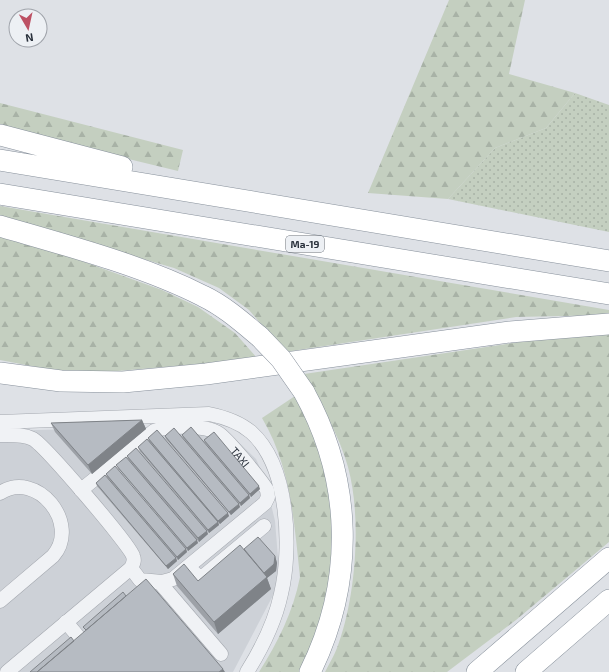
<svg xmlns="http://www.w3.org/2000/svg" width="609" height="672" viewBox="0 0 609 672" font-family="'Exo 2',sans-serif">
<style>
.built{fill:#cdd1d7}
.grass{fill:url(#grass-dots)}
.forest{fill:url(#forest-firs)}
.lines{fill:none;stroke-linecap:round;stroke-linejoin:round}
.minor-casing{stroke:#a4a8af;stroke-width:15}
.highway-casing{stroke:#87909b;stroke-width:22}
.minor{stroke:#f0f2f5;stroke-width:14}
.highway{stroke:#fff;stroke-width:21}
.highway-bridge-casing{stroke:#87909b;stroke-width:22;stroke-linecap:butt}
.highway-bridge{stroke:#fff;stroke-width:21}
.wall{fill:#9da1a7}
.shaded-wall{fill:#7f8388}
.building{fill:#b6bbc2;stroke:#7f8388}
.labels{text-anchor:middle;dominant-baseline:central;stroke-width:3;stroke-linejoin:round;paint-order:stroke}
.shield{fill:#edf0f4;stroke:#646a72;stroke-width:1}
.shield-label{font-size:10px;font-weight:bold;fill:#29303b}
.street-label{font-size:11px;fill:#29303b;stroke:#edf0f4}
</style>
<defs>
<pattern id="grass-dots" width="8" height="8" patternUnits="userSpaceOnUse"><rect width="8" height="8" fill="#c4cfc0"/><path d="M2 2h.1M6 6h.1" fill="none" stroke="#a8b2a6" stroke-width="1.8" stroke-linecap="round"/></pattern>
<pattern id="forest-firs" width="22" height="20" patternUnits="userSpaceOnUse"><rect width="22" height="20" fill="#c4cfc0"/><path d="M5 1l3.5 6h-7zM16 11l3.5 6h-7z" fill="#a8b2a6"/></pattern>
</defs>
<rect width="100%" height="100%" fill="#dee1e6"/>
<path class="built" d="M151,427l76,4 29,28 9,20 10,42 5,61 -47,90h-233v-241z"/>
<path class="grass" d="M575,93l34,12v127l-161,-33 47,-51 51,-20z"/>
<path class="forest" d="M449,0h76l-16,74 66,19 -29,35 -51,20 -47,51 -80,-6z
M0,103l183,47 -5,21 -132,-32 -46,-15z
M0,206l609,104v5l-93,2 -231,35 -36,-42 -30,-22 -45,-20 -174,-51z
M0,234l68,22 94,34 36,17 37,26 23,26 -164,14 -47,-4 -47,-9z
M609,335v207l-93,78 -69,52h-122c4,-8 9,-16 12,-24 19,-50 25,-130 11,-181 -9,-33 -28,-63 -44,-93l249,-37z
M295,396c9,19 19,38 26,58 21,66 14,159 -22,218h-40c19,-30 34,-60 41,-95 -6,-55 -9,-110 -38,-159z"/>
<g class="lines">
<g class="minor-casing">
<g id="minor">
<path d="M0,422l209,-8c15,3 30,8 42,18 38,34 41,116 30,162 -6,28 -19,54 -34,78"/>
<path d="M0,435c11,0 23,-1 33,4 12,7 97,106 100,117 2,5 0,8 -2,12l-124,104"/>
<path id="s1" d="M81,490l73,-59c14,-6 51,-6 64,2 8,4 44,48 49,57l1,7 -3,6 -92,76 -11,3 -22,-2 -9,-12"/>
<path d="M0,493c37,-24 81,31 53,63l-53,45"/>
<path d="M188,567l11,10 6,-2 59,-49"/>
<path d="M157,582l4,2 60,70"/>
<path d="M66,622l20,24"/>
</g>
</g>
<g class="highway-casing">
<path id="highway" d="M0,135l122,32
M0,160l609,101
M0,194l609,100
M0,226c65,19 142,39 203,70 21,10 39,26 57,41
M0,373l61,8 62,1 83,-8 304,-42 99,-8
M304,392c49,89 51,189 6,280
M477,672l132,-114
M526,672l83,-72"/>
</g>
<use href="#minor" class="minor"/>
<use href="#highway" class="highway"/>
<g class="highway-bridge-casing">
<path id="highway-bridge" d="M260,337l21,22 23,33"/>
</g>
<use href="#highway-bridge" class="highway-bridge"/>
</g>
<path class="wall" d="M142,420l4,9 -54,45 -37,-42 -4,-9z
M182,435l67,60 1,3 -9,8 -58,-68z
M165,436l75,71 -9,8 -65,-76z
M148,438l81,78 -9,8 -2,-2 1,3 -10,8 -70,-83 -1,-3 11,-6z
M204,440l56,49 -9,8 -46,-54z
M127,456l81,78 -9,8 -71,-83z
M116,465l82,78 -10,8 -70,-83z
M106,474l80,75 1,3 -9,8 -71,-83z
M96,483l80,75 1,3 -9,8 -71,-83z
M244,549l31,7 2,7 -1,8 -9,7 4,11 -53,45 -41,-48 -4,-12 25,7z"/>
<path class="shaded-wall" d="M142,420l4,9 -54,45 -4,-9z
M259,486l1,3 -9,8 -1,-3z
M249,495l1,3 -9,8 -1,-3z
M239,504l1,3 -9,8 -2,-3z
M228,513l1,3 -9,8 -2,-3z
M218,522l1,3 -10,8 -1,-3z
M207,531l1,3 -9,8 -1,-4z
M197,540l1,3 -10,8 -1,-3z
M186,549l1,3 -9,8 -1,-3z
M275,556l2,7 -1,8 -9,7 4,11 -53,45 -4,-12 48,-48z
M176,558l1,3 -9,8 -2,-3z
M223,669l2,3h-6z"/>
<path class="building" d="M142,420l-54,45 -37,-42z
M191,427l58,68 -9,8 -58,-68z
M174,428l65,76 -10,8 -64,-76z
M157,430l71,83 -10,8 -70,-83z
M214,432l45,54 -9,8 -46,-54z
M147,439l71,83 -10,8 -70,-83z
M136,448l71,83 -9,7 -71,-82z
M126,457l71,83 -10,8 -71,-83z
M115,466l71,83 -9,8 -71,-83z
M105,475l71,83 -10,8 -70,-83z
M258,537l17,19 -1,8 -10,9 -20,-24z
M240,545l27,32 -53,45 -41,-48 11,-10 14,17z
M146,579l77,90 -4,3h-182z
M123,592l3,4 -40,34 -3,-3z
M71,637l3,4 -37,31h-7z"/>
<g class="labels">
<rect class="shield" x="286" y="236" width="38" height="16" rx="3"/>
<g class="shield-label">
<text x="305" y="244">Ma-19</text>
</g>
<g class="street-label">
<text stroke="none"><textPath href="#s1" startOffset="192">TAXI</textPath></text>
</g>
</g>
<g transform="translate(28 28) rotate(171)"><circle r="19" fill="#edf0f4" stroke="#9fa3aa"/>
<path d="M0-3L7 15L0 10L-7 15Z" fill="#bd5164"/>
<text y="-6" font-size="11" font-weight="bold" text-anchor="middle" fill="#29303b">N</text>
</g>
</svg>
